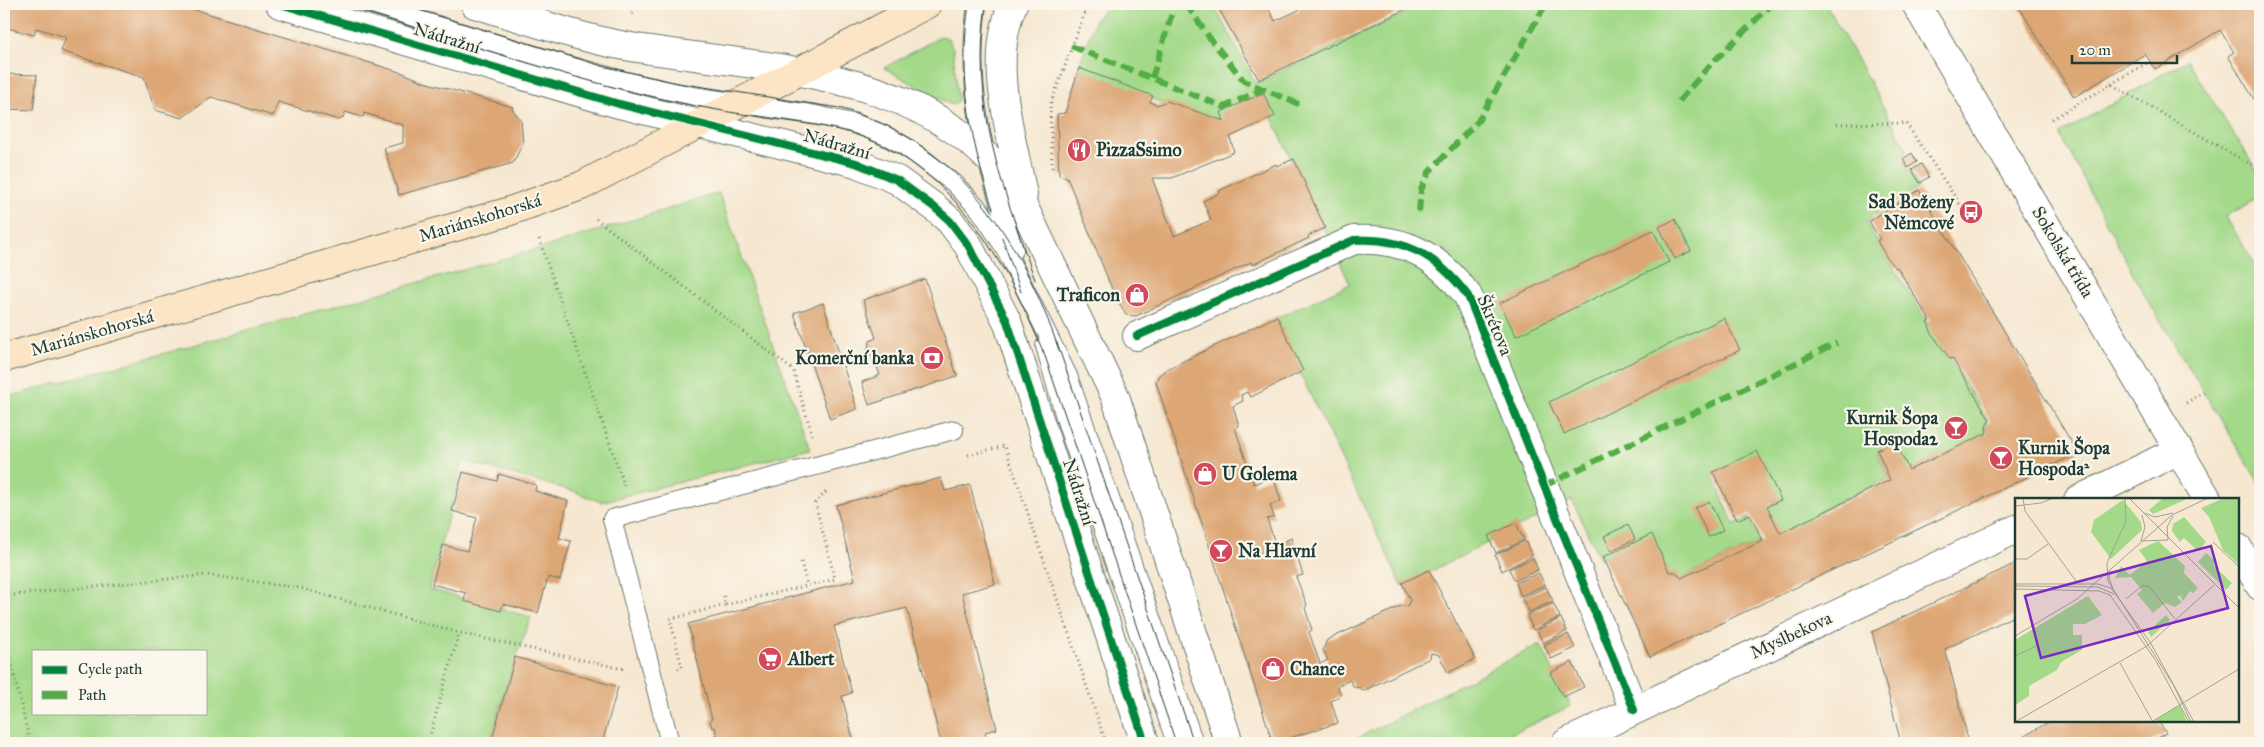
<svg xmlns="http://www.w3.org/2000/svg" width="2264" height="747" viewBox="0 0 2264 747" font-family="'IM FELL Great Primer',serif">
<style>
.green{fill:#a3d989;stroke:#618b5e;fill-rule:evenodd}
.building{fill:#dda675}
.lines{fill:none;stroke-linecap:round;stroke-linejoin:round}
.service-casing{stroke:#6a786b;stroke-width:20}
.minor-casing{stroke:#6a786b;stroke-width:30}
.secondary-casing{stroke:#6a786b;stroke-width:30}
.path{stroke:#6a786b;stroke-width:3;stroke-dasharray:1 4;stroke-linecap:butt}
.service{stroke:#fff;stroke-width:18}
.minor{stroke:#fff;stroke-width:28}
.secondary{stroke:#fce5c4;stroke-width:28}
.tram{stroke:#1f3d34;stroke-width:1}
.quiet{stroke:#52ad45;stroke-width:6;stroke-dasharray:12 6;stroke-linecap:butt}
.cycleway-casing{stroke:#fbf7ec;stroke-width:11}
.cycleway{stroke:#00873e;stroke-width:8}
.labels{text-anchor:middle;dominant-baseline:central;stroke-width:4.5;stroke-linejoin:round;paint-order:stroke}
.street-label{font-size:18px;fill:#1f3d34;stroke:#fbf7ec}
.poi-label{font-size:18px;font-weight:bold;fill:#1f3d34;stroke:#fbf7ec;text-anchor:start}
.inset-road{fill:none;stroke:#a0a392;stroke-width:1}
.view{fill:#7b2cbf;fill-opacity:0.15;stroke:#7b2cbf;stroke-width:2.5}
.inset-edge{fill:none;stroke:#1f3d34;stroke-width:2.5}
</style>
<rect width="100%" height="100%" fill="#fbf7ec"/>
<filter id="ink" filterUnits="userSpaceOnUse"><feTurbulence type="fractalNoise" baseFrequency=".02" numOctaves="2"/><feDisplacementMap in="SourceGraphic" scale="10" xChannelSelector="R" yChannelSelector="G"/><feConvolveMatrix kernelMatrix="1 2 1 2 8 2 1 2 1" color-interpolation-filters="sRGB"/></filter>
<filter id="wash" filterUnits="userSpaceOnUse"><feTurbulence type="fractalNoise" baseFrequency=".0096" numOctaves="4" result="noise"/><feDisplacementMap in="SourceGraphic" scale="20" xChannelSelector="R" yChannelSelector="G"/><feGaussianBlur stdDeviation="1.12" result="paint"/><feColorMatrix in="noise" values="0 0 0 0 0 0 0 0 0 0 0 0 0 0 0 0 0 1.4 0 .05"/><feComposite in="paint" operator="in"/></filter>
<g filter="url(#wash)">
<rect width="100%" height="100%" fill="#f6e7d0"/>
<path class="green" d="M1108,4h105l43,79 168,-79h402l82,147 -8,5 19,31 -54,34 122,198 -3,16 -76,39 -15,-30 -16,9 12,25 -69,33 3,5 -45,20 -13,-27 13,-7 -23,-49 -43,21 22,50 15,-6 11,24 -90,41 -21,-46 -49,22 -28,-59 -170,86 -128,-267 76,-35 -86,-183 -40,24 -147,-53 18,-52z
M941,36l7,2 5,11 5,51 -4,5 -5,-1 -65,-36z
M2187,60l73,116v20l-34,21 34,56v211l-119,-195 -81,-155z
M719,193l91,256 -209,53 -28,-11 -110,-30 -34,128 102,28 -22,59 -19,67h-486v-345l538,-150zM34,651h172v62h-172z
M1540,644l31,62 -79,37h-144z"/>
<g id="blocks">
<path class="building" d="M4,4h172l227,69 21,9 89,25 -1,2 9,11 2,23 -10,20 -114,32 -15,-47 19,-5v-18l-39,-12 -1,4 -18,-5 -2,6 -4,2 -61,-18 -5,14 -62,-19 -29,21 -27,-8 -11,-33 -83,-26 5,-14 -30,-9 -2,7 -30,-8z
M1216,4h39l2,2 9,-2 9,17 24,-11 -3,-6h120l-157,76z
M2017,4h77l2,3 5,-3h159v98l-3,2 -29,-48 6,-4 -14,-22 -65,39 -10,-15 -71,43z
M1079,68l74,28 -3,6 7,3 10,-4 57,20 -3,-9 42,-19 12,23 -45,21 4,15 -62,26h-20l22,58 37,-16 -8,-19 17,-8 -1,-2 57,-27 1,2 17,-7 31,69 -17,8 1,2 -57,27 -1,-3 -115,54 -10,-1 -12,-21 -47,-117 -8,-2 -2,-61 8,-1z
M4,74l33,1 -4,35 -29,-1z
M1912,153l5,9 -9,6 -5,-9z
M1921,164l8,13 -9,6 -8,-13z
M1919,190l159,263 -428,204 -47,-100 49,-23 17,38h7l5,6 82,-37 -13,-27 -13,6 -24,-48 44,-21 24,49 -14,6 13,27 110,-53 -13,-30 18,-9 14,29 78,-37 -1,-7 4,-6 -38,-62 -2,1 -18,-25 -4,-11 2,-2 -33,-54 -2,1 -8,-10 -10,-17 3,-2 -11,-18z
M1675,219l16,32 -16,8 -16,-32z
M1653,230l16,32 -153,74 -16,-33z
M925,279l32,97 -88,29 -7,-23 18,-7 -6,-16 -7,-8 3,-10 6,-3 -13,-38z
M823,303l34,106 -27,10 -36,-106z
M1277,316l26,55 -52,26 -4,-5 -6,3 2,6 -10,5 6,20 -4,2 19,56 19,-8 8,25 -11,4 4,12 -7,2 9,27 15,-8 12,37 -7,2 11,28 -2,3 7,22 -3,2 11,32 8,-4 -5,-10 4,-10 76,-35 4,2 3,-7 -8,-17 27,-13 46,89 -27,14 -9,-18 -8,-2 -1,5 -67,33 -2,-3 -7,-1 -4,-7 -13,6 4,9 -10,6 7,22 -65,20 -117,-361 3,-7 6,-5z
M1724,318l16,32 -176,84 -15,-32z
M463,472l34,9 2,-7 37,11 -1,6 33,10 -9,37 12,3 -11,39 -12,-3 -10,36 -35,-9 -2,7 -37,-10 2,-8 -34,-9 11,-39 24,6 10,-33 -25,-7z
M941,478l4,13 25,-6 25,99 -33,9 35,136 -12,3 3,11h-47l-34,-135 -73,18 18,67 -10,3 12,47h-135l-4,-16 -3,1 -2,-8 2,-1 -24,-95 167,-44 -19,-75z
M1709,501l14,29 -14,7 -14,-29z
M1516,523l8,17 -28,13 -8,-17z
M1628,525l7,14 -24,12 -7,-15z
M1525,541l7,15 -30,15 -7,-16z
M1533,558l5,12 -23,11 -6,-12z
M2016,563v52l-71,34 24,94h-68l-29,-111z
M1539,573l6,12 -24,11 -5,-13z
M1546,587l7,14 -24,11 -7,-14z
M1553,603l7,14 -27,13 -6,-15z
M1561,618l6,13 -24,12 -6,-13z
M1568,634l7,14 -24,11 -7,-14z
M515,657l103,30 -16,56h-111z
M1572,662l12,25 -21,10 -13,-24z
M4,710l4,12 -4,1z
M2050,721h108l8,12 -17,10h-136z"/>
</g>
</g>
<g filter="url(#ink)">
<use href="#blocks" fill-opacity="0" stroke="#6a786b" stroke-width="1"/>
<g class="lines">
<g class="service-casing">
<path id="service" d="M369,4l202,62 62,17 60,13 123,19 40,9 31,12 18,10 49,37 26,27 25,38 63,128 126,367
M977,4c-13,92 10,160 37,246
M1045,346l22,78 109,319
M670,743l-58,-224 342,-89"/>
</g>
<g class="minor-casing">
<path id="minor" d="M280,4l339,100 237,59 41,17 37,27 16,14 18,24 39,76 138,422
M475,4c51,15 103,34 156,43 134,22 303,21 386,146l98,203 114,347
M1013,4c-26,59 -1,132 10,191
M1916,4l292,496
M1137,336l217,-96c51,-3 84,16 114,56l166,414
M2078,500l101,-50
M2238,548l22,38
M1566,743l450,-214"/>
</g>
<g class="secondary-casing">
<path id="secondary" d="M4,358l503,-146 74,-26 346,-182"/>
</g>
<path class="path" d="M630,4l3,12
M2111,84l39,-23
M2052,119l59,-35 149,86
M1837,124l69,-1 67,101
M1052,168l-2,-62 38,-102
M596,219l197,151 20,68
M539,239l86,249
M2186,403l18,-11
M968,455l37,-9 101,297
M801,562l6,23
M4,596l203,-21 93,13 159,45 165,36
M724,596l1,9 110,-26 -20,-76 11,-11
M4,632l26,111
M678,669l4,-1 -12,-49 55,-14
M428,743l31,-110"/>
<use href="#service" class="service"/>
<use href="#minor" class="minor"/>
<use href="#secondary" class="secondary"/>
<path class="tram" d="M340,4c99,30 197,65 297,89 41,10 82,18 124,24 28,5 58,7 86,15 105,30 159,130 198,224
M399,4l203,62 76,17 161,25c119,32 182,131 220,242
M969,4c-11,73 1,136 24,205
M986,4c-15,105 15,178 49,276
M1002,237l19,55
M1057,343l137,400
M1043,350l133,393"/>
<path class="quiet" d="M1186,4l23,33 35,44 59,25
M1071,46l153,61 37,-17
M1152,78l23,-74
M1679,101l30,-35 63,-62
M1419,212l2,-22 8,-18 49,-51 68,-117
M1544,486l293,-143"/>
<g class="cycleway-casing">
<path id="cycleway" d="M280,4l339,100 237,59 41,17 37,27 16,14 18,24 39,76 138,422
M1137,336l217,-96c51,-3 84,16 114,56l166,414"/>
</g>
<use href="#cycleway" class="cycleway"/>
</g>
</g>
<defs>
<g id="restaurant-disc" transform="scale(1.25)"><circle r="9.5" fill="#d1495b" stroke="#fbf7ec"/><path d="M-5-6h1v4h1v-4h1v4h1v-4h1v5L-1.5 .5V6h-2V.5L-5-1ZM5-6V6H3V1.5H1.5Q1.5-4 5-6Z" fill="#fff"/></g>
<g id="bus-disc" transform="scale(1.25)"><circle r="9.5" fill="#d1495b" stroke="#fbf7ec"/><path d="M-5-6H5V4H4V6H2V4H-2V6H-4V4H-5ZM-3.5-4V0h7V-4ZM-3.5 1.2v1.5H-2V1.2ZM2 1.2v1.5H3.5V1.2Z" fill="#fff"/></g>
<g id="shop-disc" transform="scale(1.25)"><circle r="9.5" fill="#d1495b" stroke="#fbf7ec"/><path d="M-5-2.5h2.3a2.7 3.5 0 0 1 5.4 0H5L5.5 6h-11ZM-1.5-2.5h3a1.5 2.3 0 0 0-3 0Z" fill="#fff"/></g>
<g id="bank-disc" transform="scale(1.25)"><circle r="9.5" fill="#d1495b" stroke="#fbf7ec"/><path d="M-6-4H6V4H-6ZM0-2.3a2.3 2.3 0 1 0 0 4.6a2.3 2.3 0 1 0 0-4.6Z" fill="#fff"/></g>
<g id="bar-disc" transform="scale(1.25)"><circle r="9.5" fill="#d1495b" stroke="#fbf7ec"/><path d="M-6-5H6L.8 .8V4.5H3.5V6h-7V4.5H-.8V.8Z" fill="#fff"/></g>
<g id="supermarket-disc" transform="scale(1.25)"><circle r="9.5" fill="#d1495b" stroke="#fbf7ec"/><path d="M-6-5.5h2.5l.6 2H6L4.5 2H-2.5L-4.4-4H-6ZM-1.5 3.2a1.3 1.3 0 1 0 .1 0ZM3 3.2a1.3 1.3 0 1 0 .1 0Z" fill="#fff"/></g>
</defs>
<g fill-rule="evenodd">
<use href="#restaurant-disc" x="1079" y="150"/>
<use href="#bus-disc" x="1971" y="212"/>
<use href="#shop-disc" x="1137" y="295"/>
<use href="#bank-disc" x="932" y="358"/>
<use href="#bar-disc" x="1956" y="428"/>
<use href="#bar-disc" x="2001" y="458"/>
<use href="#shop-disc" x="1205" y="474"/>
<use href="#bar-disc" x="1221" y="551"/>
<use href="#supermarket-disc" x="770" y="659"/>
<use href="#shop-disc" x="1273" y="669"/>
</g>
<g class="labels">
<g class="street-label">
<text transform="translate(447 38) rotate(17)">Nádražní</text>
<text transform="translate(837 144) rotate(16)">Nádražní</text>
<text transform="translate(480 218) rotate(-17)">Mariánskohorská</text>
<text transform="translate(2063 252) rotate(59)">Sokolská třída</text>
<text transform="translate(1495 325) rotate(67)">Škrétova</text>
<text transform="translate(92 333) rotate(-16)">Mariánskohorská</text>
<text transform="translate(1079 492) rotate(72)">Nádražní</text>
<text transform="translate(1791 635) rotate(-25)">Myslbekova</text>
</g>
<g class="poi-label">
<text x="1096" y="150">PizzaSsimo</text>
<text x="1954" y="202" text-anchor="end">Sad Boženy<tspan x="1954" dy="21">Němcové</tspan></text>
<text x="1120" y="295" text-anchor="end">Traficon</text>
<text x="914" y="358" text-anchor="end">Komerční banka</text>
<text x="1938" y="418" text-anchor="end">Kurnik Šopa<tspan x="1938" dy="21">Hospoda2</tspan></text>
<text x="2018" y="448">Kurnik Šopa<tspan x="2018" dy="21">Hospoda²</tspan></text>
<text x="1222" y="474">U Golema</text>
<text x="1238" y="551">Na Hlavní</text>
<text x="788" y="659">Albert</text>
<text x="1290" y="669">Chance</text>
</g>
</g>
<g transform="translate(2015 498)">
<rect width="224" height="224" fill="#f6e7d0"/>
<path d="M148,0h26l-36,16 -4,-4zM209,0h15v67l-16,-15 -14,-33 -8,-9zM108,2l18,22 1,8 -31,29 -20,-27 3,-12zM169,19l22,25 -8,9 -14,-13 -4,4 -8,-11 1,-7zM143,43l27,25 -1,7 14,15 -5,5 -3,-2 -7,10 -3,-6 -3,2 5,5 -7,5 -10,-4 -12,10 -16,-19 5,-4 -11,-13 -16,1 6,-12 9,9 17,-14 -8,-11zM191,55l10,9 -3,3 19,18 -6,7 -28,-28zM73,98l14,19 -17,9h-12v11h9v15l-21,12 -4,8 -28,16v10l-14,9v-65zM151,117l4,5 -19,17 -3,-5zM165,207l7,17h-30l-1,-3z" fill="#a3d989"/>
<path class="inset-road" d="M8,0l2,13 51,70M110,0l1,23 -19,42 1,18 66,105 17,36M114,0l110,110M0,8l26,-3 12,-5M129,15l11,4 18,-4M127,17l3,12 -4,14 27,-1M153,42l-1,-13 6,-11M198,44l26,25M0,61h12l21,-15M95,72l-1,8 4,11M0,86h83l13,4 39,54 44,80M0,88l83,1 16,7M0,91l84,2 11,4 46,66 33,61M111,101l16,-13h7l26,33M0,138l62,-37 95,-84 36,-17M0,158l23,-11M105,165l33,59M138,223l86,-52M0,224l132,-76 67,-61"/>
<path class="view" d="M196,48l17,62 -187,50 -16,-62z"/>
<rect width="224" height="224" class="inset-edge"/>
</g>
<rect width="2264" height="747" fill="none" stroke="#fbf7ec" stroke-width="20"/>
<rect x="32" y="650" width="175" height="65" fill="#fbf7ec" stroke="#a3ada2"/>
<rect x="42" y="666" width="25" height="8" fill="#00873e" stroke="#a3ada2"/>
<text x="78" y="674" font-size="15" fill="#1f3d34">Cycle path</text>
<rect x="42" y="691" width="25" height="8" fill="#52ad45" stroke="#a3ada2"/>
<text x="78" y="700" font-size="15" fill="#1f3d34">Path</text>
<path d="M2072 55v8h105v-8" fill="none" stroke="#1f3d34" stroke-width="2.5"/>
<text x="2079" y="55" font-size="15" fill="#1f3d34" stroke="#fbf7ec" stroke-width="4" paint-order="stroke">20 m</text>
</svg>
